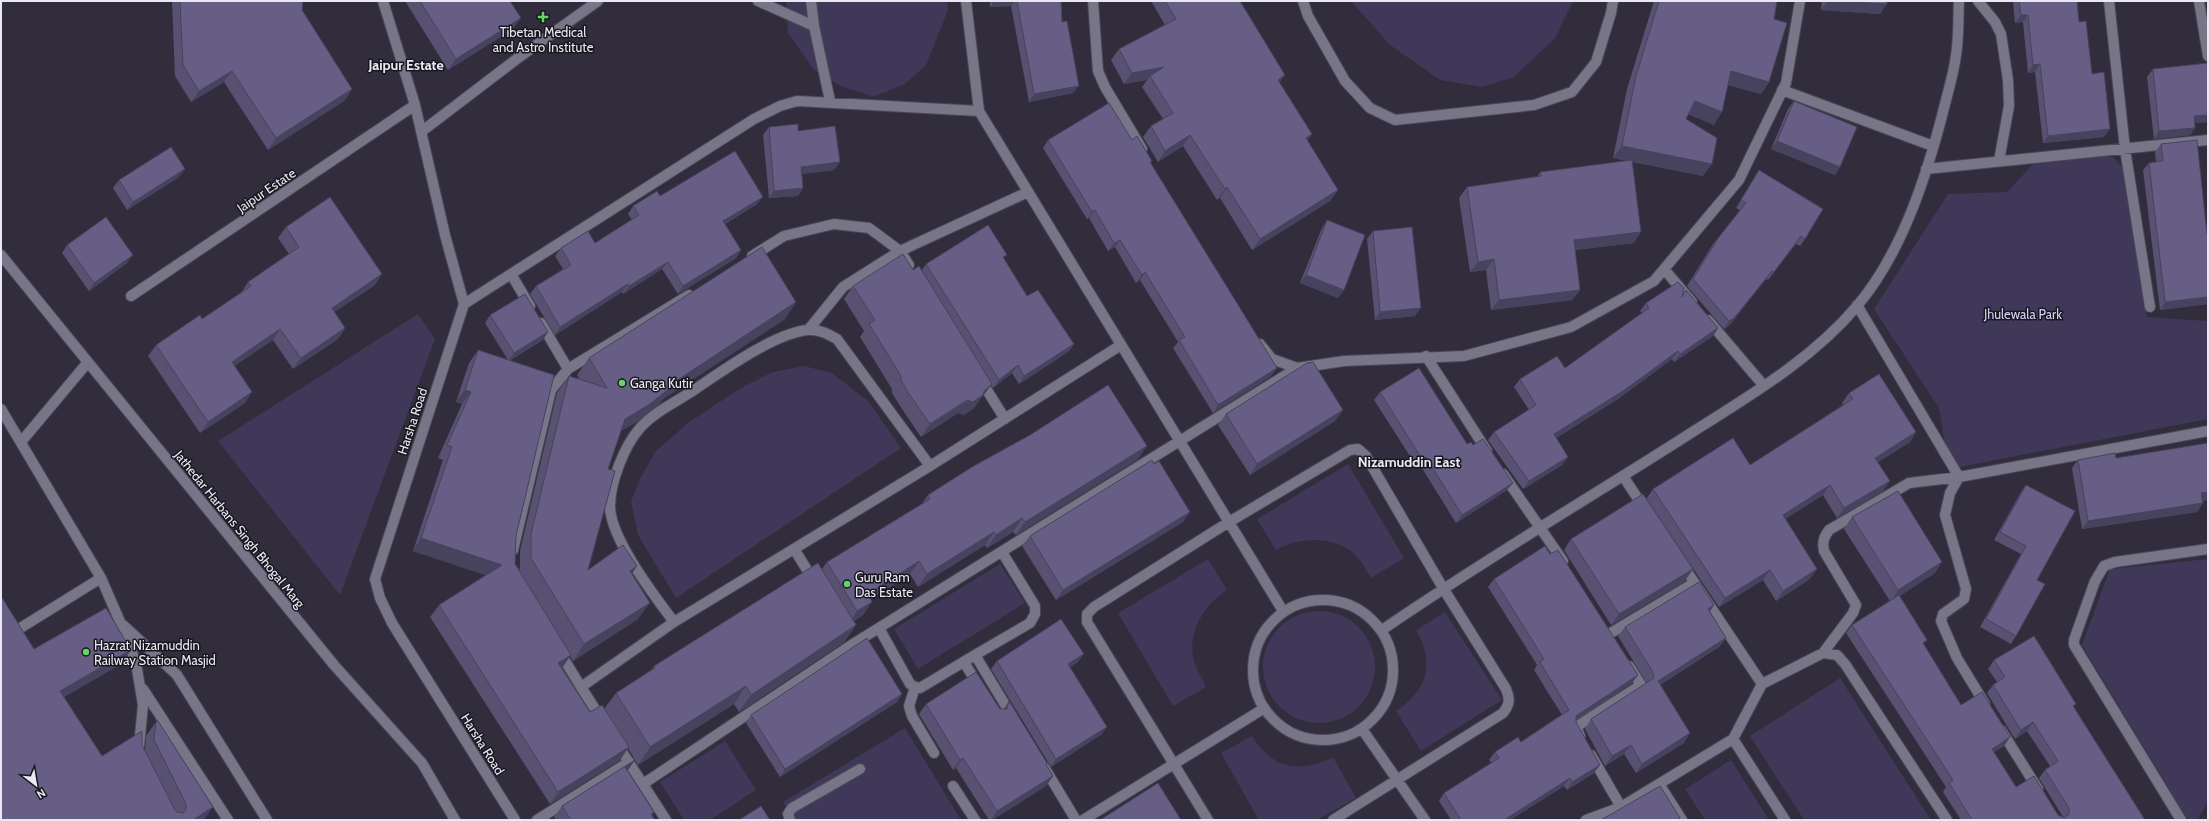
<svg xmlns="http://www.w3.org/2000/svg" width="2209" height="821" viewBox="0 0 2209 821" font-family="Cabin,sans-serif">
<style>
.green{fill:#3f3858}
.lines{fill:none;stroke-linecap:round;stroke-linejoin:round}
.lane-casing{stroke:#4b4856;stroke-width:12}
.street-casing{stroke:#4b4856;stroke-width:12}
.lane{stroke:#797588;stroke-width:10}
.street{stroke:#797588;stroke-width:10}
.wall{fill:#585172}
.shaded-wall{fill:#47425d}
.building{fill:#665e85;stroke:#47425d}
.poi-dot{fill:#65d467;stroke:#18171e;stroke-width:1.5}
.labels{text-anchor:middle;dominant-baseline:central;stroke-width:3;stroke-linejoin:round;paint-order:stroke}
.poi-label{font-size:13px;fill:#eae8f3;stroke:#18171e;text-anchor:start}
.street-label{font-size:13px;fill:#eae8f3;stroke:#18171e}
.park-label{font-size:13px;fill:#d5cef6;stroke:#18171e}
.neighbourhood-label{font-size:14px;font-weight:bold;fill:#eae8f3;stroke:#18171e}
</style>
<rect width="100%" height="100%" fill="#312d3d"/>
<path class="green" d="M786,1h161l1,9 -22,55 -21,19 -32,13 -34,-12 -26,-16 -25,-36z
M1351,1h222l-18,37 -41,39 -32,10 -42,-7 -50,-35z
M2112,156l15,17 20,144 61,4v98l-259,50 -10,-61 -65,-99 74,-115 59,-2 28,-30z
M418,314l17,25 -95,256 -122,-154z
M804,366l28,7 36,28 33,47 -225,150 -38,-63 -7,-34 10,-24 15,-26 32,-28 51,-34 34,-17z
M1348,464l56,94 -33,20c-4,-6 -7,-13 -12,-19 -20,-24 -58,-23 -83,-9l-19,-31z
M1208,559l19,31c-25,16 -43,48 -31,77 3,7 7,13 10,20l-33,19 -55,-93z
M2208,559v241l-10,20h-10l-106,-175 28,-76z
M1000,564l25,39 -107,66 -24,-40z
M1263 667a56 56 0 1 1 112 0a56 56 0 1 1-112 0Z
M1445,612l57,88 -81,51 -25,-40c32,-21 39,-48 20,-81z
M1840,678l91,142h-127l-54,-84z
M905,728l56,92h-167l-11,-18z
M1252,736c21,33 46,38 81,21l23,41 -39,22h-58l-38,-67z
M725,741l31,49 -46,30h-26l-24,-38z
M1731,760l38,60h-64l-20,-31z"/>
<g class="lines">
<g class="lane-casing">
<path id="lane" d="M1,255l333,410 88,98 33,57
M1426,356l61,95
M1,409l100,169 20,46 15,39 7,42 -4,41
M21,442l67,-80
M1503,474l60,87
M794,549l20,32
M123,625l54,50 90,145
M22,627l79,-49
M1609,634l85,-51
M143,689l85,131
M1580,736l-4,-9 65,-42 -12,-19
M1591,755l30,52"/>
</g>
<g class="street-casing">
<path id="street" d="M383,1l32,104 30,130 19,69 -89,275 5,19 12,25 123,197
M758,1l56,25
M811,1l3,25 16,75
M966,1l13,110 304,500
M1093,1l5,70 7,16 37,62
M1303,1l5,15 37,65 25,27 25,12 139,-15 38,-13 24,-30 15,-49 2,-12
M1978,1l17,21 6,12 7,46 1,26 -10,55
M2109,1l16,148 25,158
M2199,1l9,55
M1782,90l151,56
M421,132l97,-74 80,-57
M1926,169l282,-29
M752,256l32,-20 50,-12 35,4 31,23 9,14
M1664,269l28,33
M511,274l19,32
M131,296l284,-191
M464,304l290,-185 26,-13 17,-5 182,10
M1857,305l102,172 -9,16 -5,22 21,74 -2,10 -21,15 -2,7 16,37 28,46
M1708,320l56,66
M541,323l27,46
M809,329l34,-42 57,-36 128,-59
M1260,344l12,15 25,9 47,-7 120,-5 107,-29 83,-46 85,-101 47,-97 14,-82
M980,379l25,40
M1623,476l21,32
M513,550l38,-160 17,-21 121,-74
M1253 670a70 70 0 1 1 140 0a70 70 0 1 1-140 0Z
M674,622c-19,-25 -64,-84 -64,-116 0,-23 14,-60 30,-78 13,-15 34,-25 51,-36 30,-20 83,-59 117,-62 11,-1 20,4 29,9l93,127
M879,628l31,56 5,3 5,1 55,-33 37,61
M1382,630c97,-67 199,-127 298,-190 62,-40 129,-77 177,-134 46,-54 71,-134 88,-202 4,-16 9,-32 11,-49 3,-17 2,-36 3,-54
M559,651l22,36
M1823,653l30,-40 3,-8 -32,-54c-2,-9 0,-14 5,-21l80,-47 50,-6 249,-46
M975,655l55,-32 5,-9v-8l-33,-54
M964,662l15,25
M1762,684l61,-31 14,2 8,9 102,156
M915,687l-6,19 3,10 22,37
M602,720l-21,-33 93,-65 256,-156 191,-121
M1362,729l63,91
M2001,730l37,59
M1733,739l52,81
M617,744l49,76
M1044,767l32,53
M643,784l210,-140 444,-276
M1659,784l23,36
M953,786l22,34
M537,820l92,-58
M790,820l-2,-6 4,-6 68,-39
M1083,820l180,-111
M1208,820l-121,-198v-8l7,-7 135,-85 121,-72 8,-1 8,7 77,132 63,101c4,10 4,15 -3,24l-170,107
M1586,820l35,-13 112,-68 29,-55 -80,-120
M2181,820l-107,-175v-5l21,-59 9,-15 11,-4 93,-13"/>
</g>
<use href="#lane" class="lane"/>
<use href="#street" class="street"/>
</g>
<path class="wall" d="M172,1h131l-1,9 50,79 -8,12 -76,49 -44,-68 -33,20 -16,-26z
M405,1h105l3,28 -65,41z
M990,1h71l1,21 11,71 -44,9 -18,-96 -21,1z
M1151,1h89l40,82 27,58 31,49 -8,11 -78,49 -32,-52 -3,2 -34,-54 -25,16 -15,-25 8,-11 12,-7 -21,-32 5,-7 -23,4 -13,-24 8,-11 46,-24z
M1654,1h123l-3,18 -5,63 -8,12 -33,-9 -14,40 -26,-11 -2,5 17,57 -70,-14 1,81 -59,7 5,40 -8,10 -81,10 -5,-40 -16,2 -11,-74 8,-11 70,-10 3,-5 87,-11 -14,-3 14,-69z
M1822,1h65l-7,13 -59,-4z
M2013,1h64l2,21 13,52 12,63 -61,6 -8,-71 -7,1 -5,-51 -8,1z
M2208,63v59l-13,1v5l-5,7 -36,4 -7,-62 6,-8z
M1794,101l46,66 -5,8 -64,-26 17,-40z
M769,127l29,4 36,39 -32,4 1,14 -5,8 -29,2 -6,-63z
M1048,140h84l20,21 -1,2 120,213 -58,37 -40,-65 5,-6 -38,-62 -4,3 -21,-36 -7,4 -19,-33 -2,1 -44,-71z
M2161,144l46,90h1v70l-48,6 -17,-140 6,-7 7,-1 -1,-10z
M1759,170l46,69 -5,7 -4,-2 -28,36 -2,-1 -37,47 -5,3 -37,-43 26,-42 6,-7 21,-27 -4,-2z
M179,177l-52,33 -14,-22 6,-8z
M660,196l97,8 -32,20 16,26 -5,8 -58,36 -16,-25 -39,25 -1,-2 -67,43 -25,-41 6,-8 27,-17 -8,-13 6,-8 34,-5 37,-23 -4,-6 5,-8z
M1327,220l17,70 -6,8 -38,-15 22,-55z
M286,227l89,58 -41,27 11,16 -7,11 -45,30 -20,-29 -39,26 11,37 -45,30 -52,-77 8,-11 46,-26 39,-26 7,-11 41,-28 -11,-16z
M1373,231l42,85 -40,4 -8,-81z
M67,245l60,18 -38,28 -27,-38z
M1004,259l23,37 47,48 -6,8 -49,32 -7,-11 -19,15 -2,-3 -8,11 -3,3 -6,9 -10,7 -6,-2 -37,24 -21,-31 -8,-13v-4l-32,-52 4,-6 -20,-32 9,-13 69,-16 4,-6z
M1686,290l32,38 -5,8 -39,26 -2,-3 -54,40 -62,39 12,19 -6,8 -39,24 -35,-49 6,-8 35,-22 -15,-23 6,-8 45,-11 77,-55 -2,-2 6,-8 36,-7z
M796,302l-11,17 -122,80 -4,5 -21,17 -17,10 -13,38 -20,101 44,4 6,45 -65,42 -3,-5 -8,12 28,44 14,-3 12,-16 35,-23 3,-4 168,-97 5,-7 94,-57 7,-10 210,-36 -122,76 -3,-3 -26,16 -2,-3 -67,42 -8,-13 -39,25 -8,16 -9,6 2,4 -12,17 -105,70 -5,-8 -96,61 -10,-17 -8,12 -70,44 -120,-187 9,-12 47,-30 -73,-24 30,-91 -5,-2 24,-54 -6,-2 13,-39 9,-13 30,10 -23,-37 5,-8 53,25 -34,21 7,175 -1,28 5,6v-19l37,-158 12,-17 11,4 -3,-5 12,-17z
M1380,392l87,52 40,46 -51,33 -36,-58 -3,2 -43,-67z
M1849,393l67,39 -6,10 -32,20 5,29 -46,27 -14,-23 -38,24 25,60 -34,22 -13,-21 -44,27 -73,-108 7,-10 97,-24 93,-60 -1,-2z
M1343,410l-8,11 -85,54 -32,-50 8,-11z
M2116,458l92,42 -6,1 1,2 -6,9 -115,17 -10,-61 6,-8z
M2026,485l11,95 -21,56 -5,8 -31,-17 41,-73 -27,-14 27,-48z
M1852,517l83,56 -36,23 25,49 37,60 49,32 -6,9 -10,6 22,35 42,28 5,2 -24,-39 6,-8 5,-4 -23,-35 -12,8 -28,-46 6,-8 4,-3 -9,-13 6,-9 80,47 71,113h-184l-18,-28 3,-5 -100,-154 6,-8 38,-24 -46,-72z
M1183,522l-127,78 -34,-54 8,-10z
M1571,539l114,42 -74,44 -47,-75z
M1550,554l88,121 -6,8 -56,38v1l18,51 -27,17 -3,-4 -54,34h-59l-12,-19 5,-8 48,-30 -3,-3 6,-8 26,-10 41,-27 -28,-45 3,-5 -49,-78 6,-8z
M1714,605l-4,6 16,27 -7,9 -59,38 24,58 -48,30 -12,-19 -19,12 -20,-37 6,-10 56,-36 -1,-1 -28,-46 7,-9z
M34,649l87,15 -57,33 38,59 40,-11 3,6 1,-15 10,-14 48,98h-203z
M997,661l81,1 -8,5 32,67 -51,33 -60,-98z
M902,694l-5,8 -117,75 -34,-54 5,-8z
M1009,701l38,62 -1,2 7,11 -7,10 -54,34h-3l-33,-52 -3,2 -34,-56 7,-10 77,5z
M635,760l-7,10 26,42 -2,3 3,5h-99l-2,-3 8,-11z"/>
<path class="shaded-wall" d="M994,1h21l-4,5 -21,1z
M1828,1h6l53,3 -7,10 -59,-4z
M2021,15h7l-5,7 -8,1z
M521,18l-8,11 -65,41 8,-11z
M2040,64l-5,8 -7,1 5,-8z
M1164,67l-14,9 -3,4 -23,4 8,-11z
M232,71l-8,11 -33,20 8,-11z
M1731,71l38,11 -8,12 -39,-11z
M1285,75l-8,11 1,-6z
M1079,86l-6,7 -44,9 5,-8z
M352,89l-8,12 -76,49 8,-12z
M1695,101l27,11 -8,13 -28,-12z
M2208,115v7l-19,2 5,-8z
M2195,128l-5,7 -36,4 5,-8z
M2110,129l-6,8 -61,6 5,-7z
M1312,134l-8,12 2,-8z
M1190,135l-7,11 -25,16 7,-11z
M1777,141l63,26 -5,8 -64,-26z
M1622,146l90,18 -9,12 -90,-18z
M840,162l-6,8 -38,5 5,-8z
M185,169l-6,8 -52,33 6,-8z
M1227,187l-7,11 -3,2 8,-11z
M803,188l-5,8 -29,2 5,-7z
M1338,190l-8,11 -78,49 8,-11z
M763,197l-6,7 -40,24 6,-7z
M1095,210l-6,8 -2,1 5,-7z
M1641,232l-7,11 -68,8 8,-11z
M1120,240l-5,7 -7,4 6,-8z
M741,250l-5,8 -58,36 5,-8z
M133,255l-6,8 -38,28 5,-8z
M1494,259l-8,11 -16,2 8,-10z
M668,262l-6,7 -39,25 6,-8z
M1772,271l-6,8 -37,47 -5,3 5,-8z
M1145,272l-5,8 -4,3 6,-8z
M382,274l-7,11 -51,34 8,-11z
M1306,275l38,15 -6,8 -38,-15z
M628,284l-6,8 -67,43 5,-8z
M1580,290l-8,10 -81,10 8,-10z
M2208,297v7l-48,6 5,-8z
M796,302l-11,17 -122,80 -4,5 -21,17 -24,14 11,-16 45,-34z
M1421,308l-6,8 -40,4 5,-8z
M345,328l-7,11 -45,30 8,-11z
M1718,328l-5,8 -39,26 6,-8z
M280,329l-7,11 -49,33 8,-11z
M548,332l-5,8 -35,21 6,-8z
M1074,344l-6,8 -49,32 5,-8z
M1678,351l-6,8 -54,40 -70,43 6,-8z
M1018,365l-6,8 -19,15 6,-8z
M1277,368l-6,8 -58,37 5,-8z
M992,384l-9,12 -3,3 -6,9 -10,7 -6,-2 -37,24 9,-13 54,-33z
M465,390l6,2 -9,12 -6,-2z
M252,392l-7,11 -45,30 8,-11z
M1343,410l-8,11 -85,54 7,-11z
M1916,432l-6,10 -42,26 7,-10z
M1147,446l-9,13 -122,76 9,-13z
M1426,457l-6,8 -3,2 5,-8z
M1568,457l-6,8 -39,24 6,-8z
M1890,481l-7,10 -46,27 7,-10z
M1513,483l-6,7 -51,33 6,-8z
M1830,485l-7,10 -47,30 7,-10z
M2208,492v8l-13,2 6,-9z
M2203,503l-6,9 -115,17 6,-8z
M1190,512l-7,10 -127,78 7,-10z
M1022,518l-9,14 -26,16 9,-13z
M994,532l-9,13 -67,42 9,-13z
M421,538l81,27 -9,13 -80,-27z
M919,561l-9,13 -52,33 10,-13z
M1942,562l-7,11 -44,29 7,-12z
M637,566l-11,17 4,-12z
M1693,569l-8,12 -74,44 8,-11z
M1817,569l-7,10 -34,22 7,-10z
M1770,570l-7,10 -44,27 6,-9z
M872,602l-9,13 -15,9 9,-13z
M650,603l-12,16 -65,42 11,-17z
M1714,605l-6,9v-5z
M856,625l-12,17 -105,70 12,-17z
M1726,638l-7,9 -68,43 7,-9z
M131,650l-10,14 -70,40 9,-13z
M1084,654l-6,8 -15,10 5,-8z
M571,655l-9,13 -4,-5z
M1638,675l-6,8 -62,41 6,-8z
M746,686l-12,18 -96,61 12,-18z
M902,694l-5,8 -117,75 5,-8z
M2033,722l-6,9 -12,8 6,-9z
M1107,727l-5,7 -51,33 5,-8z
M1690,733l-6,10 -48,30 6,-9z
M2010,737l-6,9 -18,11 6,-8z
M1631,745l-7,9 -19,12 7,-10z
M629,747l-9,13 -70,44 8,-12z
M963,758l-7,10 -3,2 7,-10z
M635,760l-8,11 -2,-4z
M1600,765l-6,8 -27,17 5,-8z
M1053,776l-7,10 -54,34h-1l6,-9z
M1570,778l-6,8 -54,34h-6z
M213,807l-9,13h-11z"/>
<path class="building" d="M180,1h123l-1,9 50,79 -76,49 -44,-67 -33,20 -16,-26z
M420,1h90l11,17 -65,41z
M1017,1h44l1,21 5,-1 12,65 -45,8z
M1165,1h75l45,74 -7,5 34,54 -6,4 32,52 -78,49 -33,-52 -2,2 -35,-54 -25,16 -14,-25 22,-13 -23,-37 14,-9 -32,6 -13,-24 57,-30z
M1659,1h118l-3,18 13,4 -18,59 -38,-11 -9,41 -27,-11 -9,18 31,19 -5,26 -90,-18 14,-70z
M1834,1h53v3z
M2019,1h58l2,21 7,-1 6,53 12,-2 6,57 -62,7 -8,-72 -7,1 -5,-50h-7z
M2208,63v52l-14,1 1,12 -36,3 -6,-62z
M1794,101l63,26 -17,40 -63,-26z
M1109,103l23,37 5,-4 15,25 -2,1 127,206 -59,37 -39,-65 6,-3 -40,-65 -3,3 -22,-35 -6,3 -19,-33 -3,2 -44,-72z
M798,124v7l37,-5 5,36 -39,5 2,21 -29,3 -5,-64z
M2197,140l10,94h1v63l-43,5 -16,-139 14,-2 -2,-17z
M171,147l14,22 -52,33 -14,-22z
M735,151l28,46 -40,24 18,29 -58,36 -15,-24 -39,24 -1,-2 -68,43 -24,-41 35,-21 -10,-17 27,-17 7,12 44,-28 -6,-9 24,-15 3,5z
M1632,160l9,72 -67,8 6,50 -81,10 -5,-41 -16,3 -11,-75 74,-11 -1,-4z
M1759,170l64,39 -18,30 -4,-3 -27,36 -2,-1 -38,47 -5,3 -36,-42 26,-42 27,-34 -5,-3z
M330,197l52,77 -50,34 13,20 -44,30 -21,-29 -48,33 20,30 -44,30 -52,-77 44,-30 2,4 49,-33 -3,-4 51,-35 -13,-20z
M106,217l27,38 -39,28 -27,-38z
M1327,220l38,15 -21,55 -38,-15z
M988,225l19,30 -4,2 24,39 11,-6 36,54 -50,32 -6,-11 -19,15 -73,-116z
M1412,227l9,81 -41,4 -7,-81z
M762,247l34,55 -126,83 1,2 -21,17 -25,15 -17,50 7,2 -27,99 35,-25 14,21 -7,5 20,32 -66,41 -53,-86v-24l38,-158 38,12 -18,-30z
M903,254l10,16 6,-4 73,118 -8,7 -1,4 -10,7 -6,-2 -37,24 -21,-30 -8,-14v-4l-32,-52 6,-4 -22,-34z
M1678,282l6,6 -2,9 4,-7 32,38 -38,26 -2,-3 -55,40 -69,43 14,23 -39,24 -35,-49 42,-27 -16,-26 37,-23 8,12 84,-60 -3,-5z
M525,294l23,38 -34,21 -24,-38z
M478,350l76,25 -38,161 -1,28 56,91 -13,8 32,49 12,-7 27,42 -71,45 -119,-187 63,-40 -81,-27 31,-91 -5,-2 24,-53 -6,-2z
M1313,362l30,48 -86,54 -31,-50 81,-51z
M1419,368l48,76 4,-2 2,3 10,-6 30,44 -51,32 -36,-58 -4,2 -42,-67z
M1879,374l37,58 -41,26 15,23 -46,27 -14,-23 -47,30 34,54 -34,22 -13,-21 -45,28 -72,-109 80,-51 17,27 103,-66 -4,-6z
M1108,385l39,61 -122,76 -3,-4 -26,17 -2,-3 -67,42 -8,-13 -51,33 4,8 -15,9 -30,-49 103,-63 -2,-4 44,-28 58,-32z
M2208,443v49l-7,1 2,10 -115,18 -10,-61 37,-7 1,5z
M1152,460l2,4 5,-3 31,51 -127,78 -33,-54z
M2026,485l49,26 -38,69 8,4 -29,52 -30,-17 40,-73 -26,-14z
M1898,491l44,71 -44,28 -46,-73z
M1643,494l50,75 -74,45 -48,-75z
M1545,546l5,8 8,-4 80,125 -62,41v6l24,43 -28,17 -2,-4 -66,42h-43l-17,-27 55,-35 -4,-6 23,-15 3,5 48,-32 -29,-48 4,-3 -50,-80z
M818,563l38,62 -105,70 -5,-9 -96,61 -34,-54 39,-25 -1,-2z
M1699,582l15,23 -6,4 18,29 -68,43 32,52 -48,31 -11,-19 -19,11 -21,-37 63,-41 -1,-6 -28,-45z
M1899,595l28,45 -4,3 38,62 21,-13 28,45 -18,12 24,38 18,-11 24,39 6,3 5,-4v-6l-24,-38 13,-9 -25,-39 -12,8 -28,-45 12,-8 -11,-17 40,-24 42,68 -3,2 72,114h-173l-23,-37 4,-3 -101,-155z
M1,596l33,53 72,-41 25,42 -71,41 42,65 40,-25v14l33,65 2,2 6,1 3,-3v-6l-32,-64 2,-18 2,-1 55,86 -20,13h-192z
M1061,619l23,35 -16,10 39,63 -51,32 -59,-98z
M867,638l35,56 -117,75 -34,-54z
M976,672l24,37h7l2,-8 38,62 -1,1 7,12 -56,35 -34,-53 -3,2 -34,-56z
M635,760l-10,7 29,45 -3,2 4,6h-84l-9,-14z
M1158,783l23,37h-81z
M1660,786l20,32 -3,2h-76z
M761,806l9,14h-31z"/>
<g class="poi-dot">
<path d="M541 11h4v4h4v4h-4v4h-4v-4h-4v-4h4z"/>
<circle cx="622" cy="383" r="4"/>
<circle cx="847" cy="584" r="4"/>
<circle cx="86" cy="652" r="4"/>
</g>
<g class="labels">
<g class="poi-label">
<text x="543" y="32" text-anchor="middle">Tibetan Medical<tspan x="543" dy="15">and Astro Institute</tspan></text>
<text x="630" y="383">Ganga Kutir</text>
<text x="855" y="577">Guru Ram<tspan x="855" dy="15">Das Estate</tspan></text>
<text x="94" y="645">Hazrat Nizamuddin<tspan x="94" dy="15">Railway Station Masjid</tspan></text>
</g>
<g class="street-label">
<text transform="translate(266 190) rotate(-34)">Jaipur Estate</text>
<text transform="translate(412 421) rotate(-72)">Harsha Road</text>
<text transform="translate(240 529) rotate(51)">Jathedar Harbans Singh Bhogal Marg</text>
<text transform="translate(483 744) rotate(58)">Harsha Road</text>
</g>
<g class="park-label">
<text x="2023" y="314">Jhulewala Park</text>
</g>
<g class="neighbourhood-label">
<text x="406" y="65">Jaipur Estate</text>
<text x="1409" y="462">Nizamuddin East</text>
</g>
</g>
<rect width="2209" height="821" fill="none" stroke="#eae8f3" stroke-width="4"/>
<g transform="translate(36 785) rotate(149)" stroke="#18171e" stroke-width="3" paint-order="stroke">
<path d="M0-3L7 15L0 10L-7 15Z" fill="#eae8f3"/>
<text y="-6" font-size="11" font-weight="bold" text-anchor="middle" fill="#eae8f3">N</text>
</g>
</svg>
